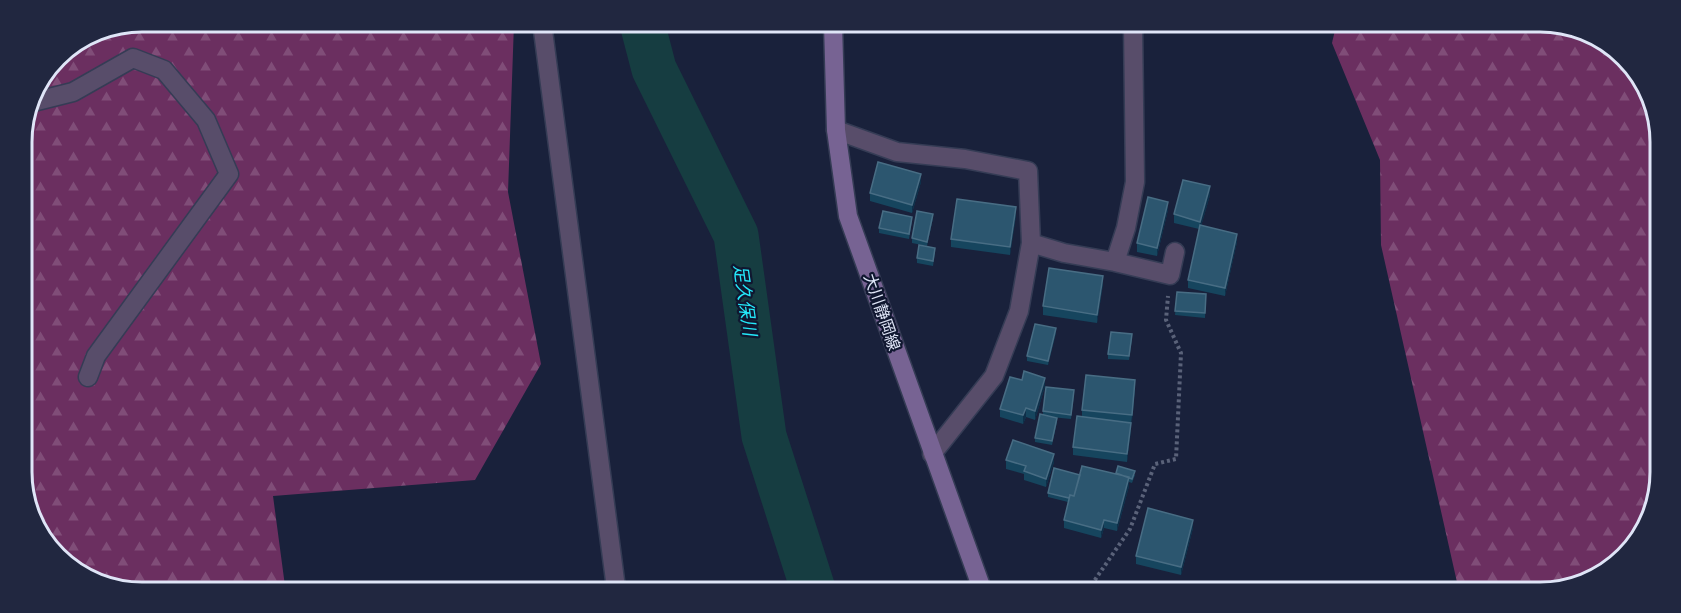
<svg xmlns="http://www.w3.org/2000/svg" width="1681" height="613" viewBox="0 0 1681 613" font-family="'DM Sans','Noto Sans JP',sans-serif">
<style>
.forest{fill:url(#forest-firs)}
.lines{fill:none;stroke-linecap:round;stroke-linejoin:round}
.river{stroke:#163d41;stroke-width:45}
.street-casing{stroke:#353c55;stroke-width:21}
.secondary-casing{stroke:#353c55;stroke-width:21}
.path{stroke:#5a6279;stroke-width:4;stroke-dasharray:3 3;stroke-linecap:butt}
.street{stroke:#584d6a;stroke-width:18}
.secondary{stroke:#776393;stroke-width:18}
.wall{fill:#16455e}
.shaded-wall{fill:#0e2f49}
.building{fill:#2c566f;stroke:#486d84;stroke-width:1.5}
.labels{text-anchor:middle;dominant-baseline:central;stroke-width:4.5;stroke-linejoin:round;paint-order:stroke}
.street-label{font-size:16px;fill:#dfe5f7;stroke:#101730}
.water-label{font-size:18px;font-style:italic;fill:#24e9fa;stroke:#101730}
.rim{fill:none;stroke:#dfe5f7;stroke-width:3}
</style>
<defs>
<pattern id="forest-firs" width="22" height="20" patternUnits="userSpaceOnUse" patternTransform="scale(1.5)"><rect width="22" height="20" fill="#6b2f60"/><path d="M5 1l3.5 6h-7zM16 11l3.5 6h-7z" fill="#804d78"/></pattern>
</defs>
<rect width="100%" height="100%" fill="#19213b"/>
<path class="forest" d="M142,21l372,2 -6,169 33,172 -66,116 -202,16 12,90h-182l-52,-35 -28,-56 -2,-362 12,-44 29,-38 34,-21z
M1336,26l242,1 52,35 29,63 -5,385 -41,57 -66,25 -88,-1 -78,-346 -1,-85 -48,-117z"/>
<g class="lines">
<path class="river" d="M642,23l12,46 82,166 28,201 49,153"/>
<g class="street-casing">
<path id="street" d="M542,23l74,565
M29,103l44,-11 60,-34 31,12 42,50 23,54 -133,182 -8,21
M836,130l61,22 68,7 63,12 3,72
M1115,262l55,13 5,-23
M932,454l62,-78 25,-65 12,-68 33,10 51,9 11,-34 9,-46 -2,-157"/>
</g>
<g class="secondary-casing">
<path id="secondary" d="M833,24l3,106 12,86 134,373"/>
</g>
<path class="path" d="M1088,590l42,-61 25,-65 21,-5 5,-106 -15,-33 2,-24"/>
<use href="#street" class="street"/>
<use href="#secondary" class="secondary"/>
</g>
<path class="wall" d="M921,182l-9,31 -42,-12v-8z
M1210,195l-9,31 36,16 -12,54 -37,-8v-8l11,-51 -25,-6v-9z
M1168,210l-11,46 -20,-4v-9z
M1016,215l-6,40 -59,-8v-8z
M933,218l-6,28 -15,-3v-5z
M912,221l-3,18 -30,-6v-5z
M935,252l-2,14 -16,-3v-5z
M1103,284l-6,39 -54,-8v-9z
M1177,292l29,2 -1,24 -30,-3z
M1056,333l-8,32 -21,-4v-5z
M1132,339l-3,21 -21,-1v-5z
M1045,386l-10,34 -9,-3 -3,7 -23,-7v-8z
M1135,388l-8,74 -54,-7v-8l9,-30v-7z
M1074,395l-3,24 -20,-2 6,5 -5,23 -17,-3v-4l8,-23v-4z
M1006,460l48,2 -8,25 -22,-7v-6l-18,-5z
M1116,474l19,1 -3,8 -3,-1v4l-12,45 -13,-3 -3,10 -37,-10v-8l4,-18 -20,-5v-4l32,-18z
M1193,528l-12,47 -45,-11v-8z"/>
<path class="shaded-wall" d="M921,174v8l-9,31v-8z
M1210,186v9l-10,35v-8z
M1168,202v8l-11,46v-8z
M1016,207v8l-6,40v-8z
M933,214v4l-6,28v-4z
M1237,234v8l-12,54v-8z
M1103,276v8l-6,39v-8z
M1056,328v5l-8,32v-4z
M1045,378v8l-10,34v-9z
M1135,380v8l-3,36v-9z
M1026,408v9l-3,7v-9z
M1131,423v9l-4,30v-8z
M1054,454v8l-8,25v-8z
M1129,477v9l-12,45v-8z
M1104,520v8l-3,10v-8z
M1193,520v8l-12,47v-8z"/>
<path class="building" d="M878,162l43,12 -9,31 -42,-12z
M1183,180l27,6 -10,36 -26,-8z
M1148,197l20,5 -11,46 -20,-5z
M957,199l59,8 -6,40 -59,-8z
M883,211l29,6 -3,17 -30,-6z
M917,211l16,3 -6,28 -15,-4z
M1200,225l37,9 -12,54 -37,-8z
M919,245l16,3 -2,13 -16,-3z
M1049,268l54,8 -6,39 -54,-9z
M1177,292l29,2 -1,19 -30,-2z
M1035,324l21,4 -8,33 -21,-5z
M1111,332l21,2 -3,22 -21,-2z
M1024,371l21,7 -10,33 -9,-3 -3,7 -23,-6 10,-32 12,3z
M1086,375l49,5 -3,35 -50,-5z
M1046,387l28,3 -3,25 -28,-4z
M1040,414l17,4 -5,23 -17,-3z
M1077,416l54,7 -4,31 -54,-7z
M1013,440l41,14 -8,25 -22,-8 2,-5 -20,-6z
M1082,466l47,11 -12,46 -13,-3 -3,10 -37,-10 6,-25 4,1z
M1118,466l17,5 -3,8 -16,-6z
M1054,468l26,7 -6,21 -4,-1 -1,3 -21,-5z
M1148,508l45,12 -12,47 -45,-11z"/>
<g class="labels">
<g class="street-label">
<text transform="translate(882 312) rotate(71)">大川静岡線</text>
</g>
<g class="water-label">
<text transform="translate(745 300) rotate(82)">足久保川</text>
</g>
</g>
<path d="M0 0H1681V613H0ZM142 32H1540A110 110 0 0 1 1650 142V472A110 110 0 0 1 1540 582H142A110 110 0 0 1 32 472V142A110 110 0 0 1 142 32Z" fill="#212740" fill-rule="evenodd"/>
<path class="rim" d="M142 32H1540A110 110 0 0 1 1650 142V472A110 110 0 0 1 1540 582H142A110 110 0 0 1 32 472V142A110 110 0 0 1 142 32Z"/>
</svg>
